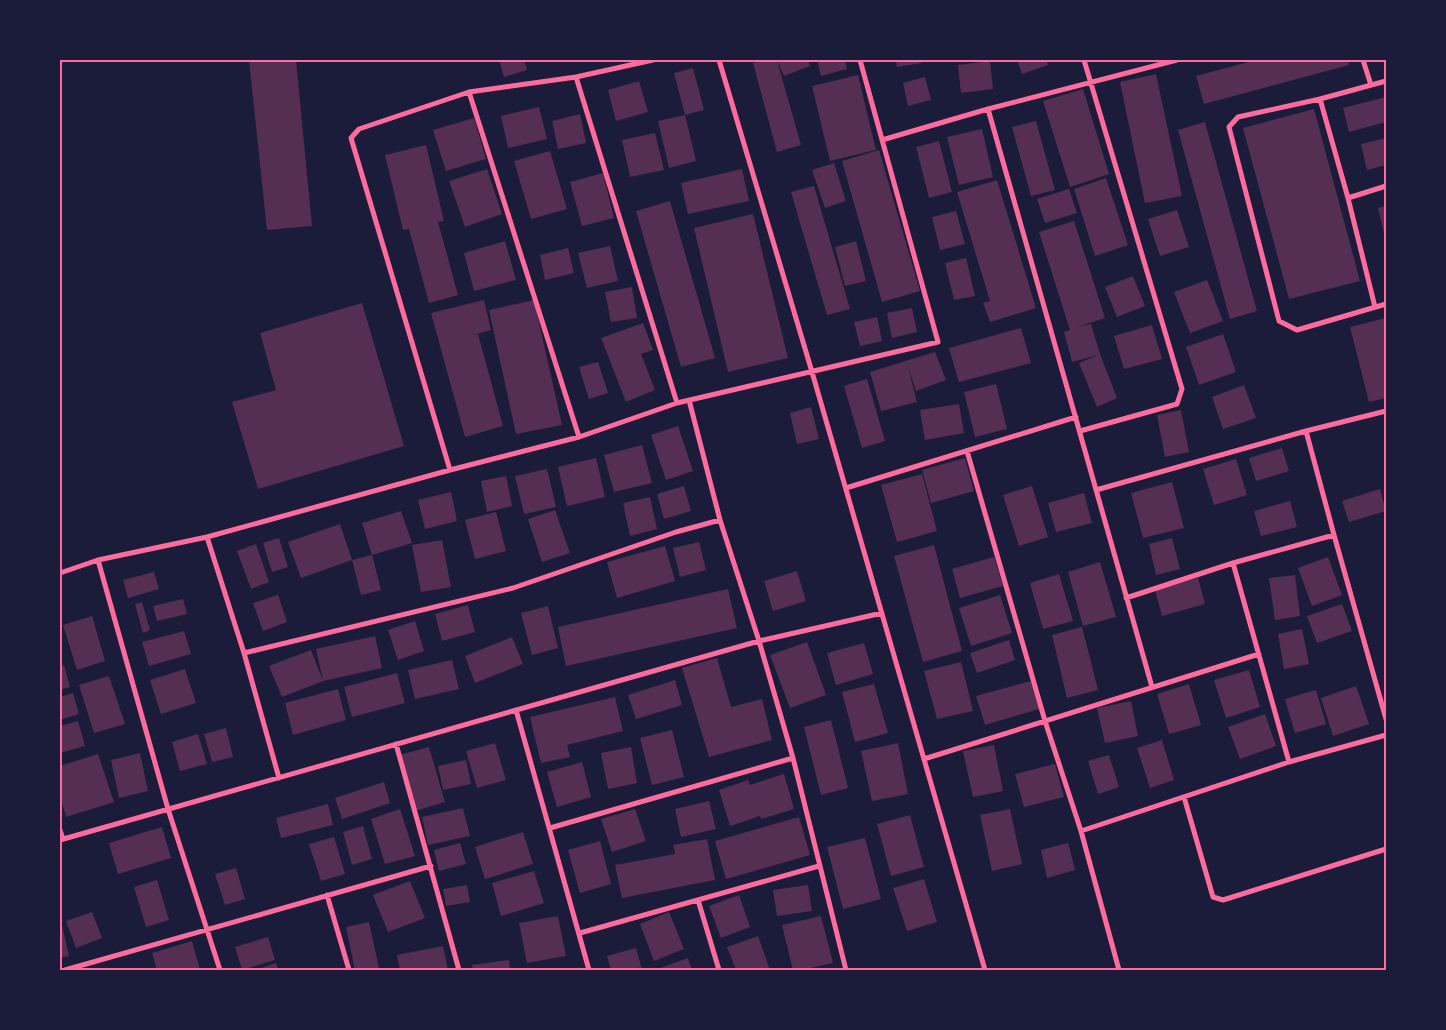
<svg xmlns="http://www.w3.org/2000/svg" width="1446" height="1030" viewBox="0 0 1446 1030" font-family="Poppins,sans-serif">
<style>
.building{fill:#542f53}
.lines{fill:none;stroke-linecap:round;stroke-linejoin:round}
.minor{stroke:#ff6b9d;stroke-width:5}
.neatline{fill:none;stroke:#ff6b9d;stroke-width:2}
</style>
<rect width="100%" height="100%" fill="#1b1b3a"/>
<path class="building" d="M249,60h47l16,166 -45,4z
M499,60h25l3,10 -23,7z
M763,60h14l24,85 -24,7 -24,-89z
M777,60h31l2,6 -26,10z
M817,60h28l2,9 -26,7z
M896,60h25l1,3 -25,4z
M1017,60h29l2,5 -26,9z
M1256,60h92l1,5 -145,39 -8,-28z
M990,61l3,28 -32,4 -3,-28z
M693,68l11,42 -19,5 11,46 -27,7 -11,-47 27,-6 -11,-42z
M1156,74l26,122 -37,7 -25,-121z
M858,75l18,75 -46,11 -18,-75z
M925,77l6,23 -23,6 -5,-23z
M639,81l9,31 -32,9 -8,-31z
M1083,89l26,85 -39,13 -27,-86z
M1386,97v25l-37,10 -6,-24z
M539,107l8,32 -39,9 -7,-32z
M1314,109l46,172 -71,18 -46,-171z
M580,114l6,29 -28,6 -6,-28z
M474,118l12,41 -40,12 -13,-41z
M1036,121l19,69 -24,6 -19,-69z
M1205,122l52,189 -27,8 -52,-189z
M982,129l11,48 -34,8 -12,-48z
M655,133l9,37 -34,7 -8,-37z
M1386,138v27l-19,5 -6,-26z
M939,141l13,51 -23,6 -13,-51z
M426,145l18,76 -6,1 20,73 -29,8 -20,-74 -6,1 -18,-75z
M879,150l41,141 -38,11 -40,-141z
M550,151l17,58 -36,10 -17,-58z
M834,163l12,38 -21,7 -13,-38z
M487,169l15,45 -37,13 -16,-46z
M742,169l7,32 -61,13 -7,-31z
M603,173l11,45 -32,8 -12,-44z
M1106,178l22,67 -33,11 -21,-67z
M997,180l39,128 -46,14 -7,-19 7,-2 -33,-109z
M814,186l36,123 -23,6 -36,-123z
M1069,189l8,24 -32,10 -8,-24z
M670,201l45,157 -34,9 -45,-156z
M1386,206v26l-2,1 -6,-25z
M1177,210l12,37 -29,9 -12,-37z
M956,211l9,33 -25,6 -8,-33z
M753,214l35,144 -60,14 -34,-144z
M1074,221l31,97 -28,9 14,-3 9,30 17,44 -20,9 -18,-44 19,-8 -26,7 -8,-30 6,-2 -31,-98z
M505,241l11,39 -42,11 -10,-38z
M856,241l10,40 -21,5 -10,-39z
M610,246l8,35 -31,7 -9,-35z
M568,248l6,25 -29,7 -5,-25z
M966,258l9,38 -21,4 -9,-37z
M1133,276l12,30 -28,11 -12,-30z
M1207,280l16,41 -33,12 -16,-41z
M632,287l5,31 -26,4 -6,-30z
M484,300l7,30 -25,7 12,-3 25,92 -38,11 -34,-124z
M534,300l28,125 -46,9 -27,-124z
M362,303l42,143 -146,43 -26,-87 44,-12 -16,-57z
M912,308l5,24 -25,6 -5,-25z
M877,317l5,24 -22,5 -6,-24z
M1386,318v80l-17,4 -19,-75z
M643,323l10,27 -12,4 14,36 -29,12 -25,-64z
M1152,325l10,34 -38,10 -10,-33z
M1021,328l10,35 -72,19 -10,-34z
M1223,334l13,38 -37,13 -13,-38z
M935,352l11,28 -30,11 -8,-24 9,35 -36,9 -11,-39z
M598,362l10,31 -19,6 -10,-32z
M867,379l18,62 -23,7 -18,-62z
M996,384l11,45 -32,8 -11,-45z
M1244,385l12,33 -33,11 -11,-32z
M959,404l5,29 -39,7 -5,-30z
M811,407l8,32 -22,5 -7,-31z
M1181,410l8,42 -24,5 -8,-42z
M678,426l15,45 -27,9 -15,-45z
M642,445l10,38 -38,9 -10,-37z
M1282,448l7,23 -33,10 -7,-23z
M596,458l9,39 -38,9 -9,-39z
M965,458l9,33 -43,12 -9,-33z
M1236,459l11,36 -33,10 -11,-36z
M547,469l9,38 -32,7 -9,-38z
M922,474l15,57 -40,11 -16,-57z
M506,476l6,30 -25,6 -6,-31z
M1172,482l12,46 -41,10 -12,-45z
M684,486l7,25 -27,8 -7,-25z
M1032,486l16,51 -29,9 -16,-51z
M1380,489l6,22 -37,11 -7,-21z
M451,492l6,29 -32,8 -7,-29z
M1084,493l8,30 -36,9 -8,-29z
M650,497l7,32 -27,7 -7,-33z
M1290,501l7,26 -36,9 -7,-25z
M555,510l15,43 -28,9 -14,-43z
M401,511l11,32 -40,12 -10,-32z
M496,512l10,39 -31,8 -10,-39z
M340,524l12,36 20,-5 9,35 -20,5 -9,-35 -51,18 -13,-36z
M279,538l9,29 -16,5 -9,-29z
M1172,538l8,31 -24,6 -7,-31z
M442,540l9,47 -30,5 -9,-47z
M699,542l7,28 -26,7 -7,-29z
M256,544l13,38 -18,7 -14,-38z
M934,545l28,106 -39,11 -29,-106z
M665,546l10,35 -58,17 -10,-36z
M994,557l9,29 -43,12 -8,-29z
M1328,557l14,38 -30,11 -14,-38z
M1100,562l16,55 -33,9 -15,-54z
M797,571l9,30 -33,10 -9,-30z
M154,572l5,17 -31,9 -5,-18z
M1059,574l14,47 -30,8 -13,-46z
M1295,575l5,41 -25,4 -6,-42z
M1198,578l7,26 -43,12 -7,-26z
M728,589l9,39 -171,38 -8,-39z
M278,595l9,27 -24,9 -10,-28z
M1000,595l12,38 -41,13 -12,-38z
M183,599l4,15 -30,7 -4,-15z
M142,602l8,28 -7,3 -8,-29z
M1342,604l10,27 -35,12 -10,-27z
M468,605l7,27 -33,9 -7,-27z
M548,606l10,42 -26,7 -11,-42z
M92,616l13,45 -28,9 -14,-45z
M415,621l9,30 -26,9 -10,-30z
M1082,627l16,63 -31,8 -15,-63z
M1302,629l7,35 -25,5 -6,-35z
M184,631l7,23 -42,12 -7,-24z
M375,636l7,32 -59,13 -7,-32z
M512,637l11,27 -48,19 -10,-27z
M1009,640l6,20 -38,13 -7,-20z
M807,642l19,53 -36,13 -20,-53z
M864,643l9,31 -37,11 -9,-32z
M311,650l12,31 -41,16 -13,-31z
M717,658l14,49 31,-8 10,41 -63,17 -27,-89z
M452,660l7,29 -44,10 -7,-29z
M961,662l12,49 -36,8 -13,-48z
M64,665l6,22 -10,3v-23z
M185,669l11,34 -35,11 -11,-34z
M1249,670l11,37 -34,11 -12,-38z
M397,673l8,30 -53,14 -8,-30z
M109,676l16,48 -31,9 -15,-48z
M675,680l7,25 -46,14 -8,-24z
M1031,681l8,28 -54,16 -9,-29z
M874,684l14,49 -33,9 -13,-50z
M1189,684l12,41 -32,9 -12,-40z
M1356,686l13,38 -36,12 -12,-38z
M338,689l8,31 -53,15 -8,-32z
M1316,690l10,34 -31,9 -10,-34z
M73,693l6,21 -19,6v-23z
M615,697l8,34 -56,14 3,12 -29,6 -11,-46z
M1131,701l7,35 -33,7 -8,-35z
M1265,714l11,32 -36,13 -12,-32z
M831,720l17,68 -27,7 -17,-68z
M78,721l7,25 -25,7v-27z
M226,728l7,29 -21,5 -8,-28z
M672,730l12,47 -32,8 -12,-47z
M198,734l9,30 -27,7 -8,-29z
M1162,740l12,40 -24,8 -13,-40z
M495,743l11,37 -29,8 -11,-37z
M898,743l10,51 -36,7 -11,-50z
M994,745l9,46 -30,6 -10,-46z
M429,747l16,55 -30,9 -16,-56z
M631,747l6,36 -29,6 -7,-36z
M140,753l8,38 -29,7 -8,-38z
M98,754l16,48 -48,15 -6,-20v-31z
M1109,755l10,32 -21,7 -10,-33z
M466,760l5,24 -28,6 -5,-24z
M582,762l9,35 -34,10 -10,-35z
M1055,764l9,33 -40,10 -9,-33z
M784,774l10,35 -33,10 -1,-3 -30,10 -11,-36 29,-10 2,5z
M384,782l6,21 -48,16 -7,-21z
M709,801l7,28 -35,8 -6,-28z
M328,804l5,21 -52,13 -5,-20z
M463,808l7,28 -42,9 -6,-28z
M400,809l15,47 -30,8 -14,-45z
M635,809l11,32 -34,11 -11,-33z
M1010,809l12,55 -30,7 -12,-56z
M910,815l14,52 -33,9 -14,-52z
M799,817l11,38 -84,24 -11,-38z
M363,826l9,33 -20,6 -9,-33z
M162,827l9,31 -53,16 -9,-31z
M523,832l10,32 -48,15 -10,-32z
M334,837l11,37 -24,7 -12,-37z
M865,838l16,61 -38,10 -16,-62z
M707,839l8,41 -93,18 -7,-33 60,-11 -2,-9z
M600,841l11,43 -31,9 -12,-43z
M460,843l6,21 -27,7 -5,-21z
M1068,843l7,27 -28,8 -6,-28z
M236,868l9,31 -20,6 -10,-31z
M534,871l10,32 -43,13 -9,-33z
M924,879l13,43 -30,9 -14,-43z
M157,880l12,40 -23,7 -12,-40z
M410,881l15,37 -37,14 -15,-37z
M467,885l3,17 -24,4 -3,-17z
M808,885l4,26 -35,5 -4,-26z
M739,895l11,32 -29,11 -12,-32z
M92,912l10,26 -26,10 -10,-27z
M669,912l15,37 -30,12 -14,-37z
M558,916l8,40 -39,7 -8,-40z
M821,916l12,47 -32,7h-8l-11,-45z
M369,922l10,46 -24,2 -9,-43z
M60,925h2l7,31 -9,2z
M758,936l12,34h-34l-9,-23z
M268,937l7,23 -33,10 -7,-23z
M192,941l8,29h-43l-5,-17z
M443,946l5,24h-48l-3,-15z
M636,948l6,22h-31l-4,-14z
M688,958l4,12h-37z
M509,960l1,10h-37l-1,-5z
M276,963l2,7h-22z"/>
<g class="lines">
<path class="minor" d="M719,60l93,312 173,598
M1363,60l8,25
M576,77l101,326
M1386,81l-66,18 -82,18 -9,10 50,194 18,9 89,-26
M469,92l110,345
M1320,99l28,99 27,109
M988,109l164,578
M882,140l106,-31 189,-49
M1348,198l38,-12
M689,400l31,120 39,121 34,117 53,212
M1080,431l97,-27 5,-15 -98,-329
M1306,431l28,104 52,184
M967,451l78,270 36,110 38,139
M450,470l-99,-332 8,-9 110,-37 107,-15 77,-17
M846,488l230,-71
M1096,490l210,-59 80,-20
M207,537l37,116 35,125
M98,560l70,249 52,161
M1233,563l56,199
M60,573l38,-13 109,-23 243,-67 129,-33 98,-34 261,-61 -78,-282
M1126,598l107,-35 101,-28
M244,653l269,-65 163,-56 44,-12
M516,710l73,260
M396,744l63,226
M924,759l335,-105
M1184,797l29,100 10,3 163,-51
M550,828l243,-70
M60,830l3,9
M1081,831l208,-69 97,-27
M60,840l699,-199 123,-28
M327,895l22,75
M698,900l21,70
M580,933l239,-67
M65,970l366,-104"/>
</g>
<rect width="1446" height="1030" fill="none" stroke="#1b1b3a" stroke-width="122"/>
<rect x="61" y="61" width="1324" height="908" class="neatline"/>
</svg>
